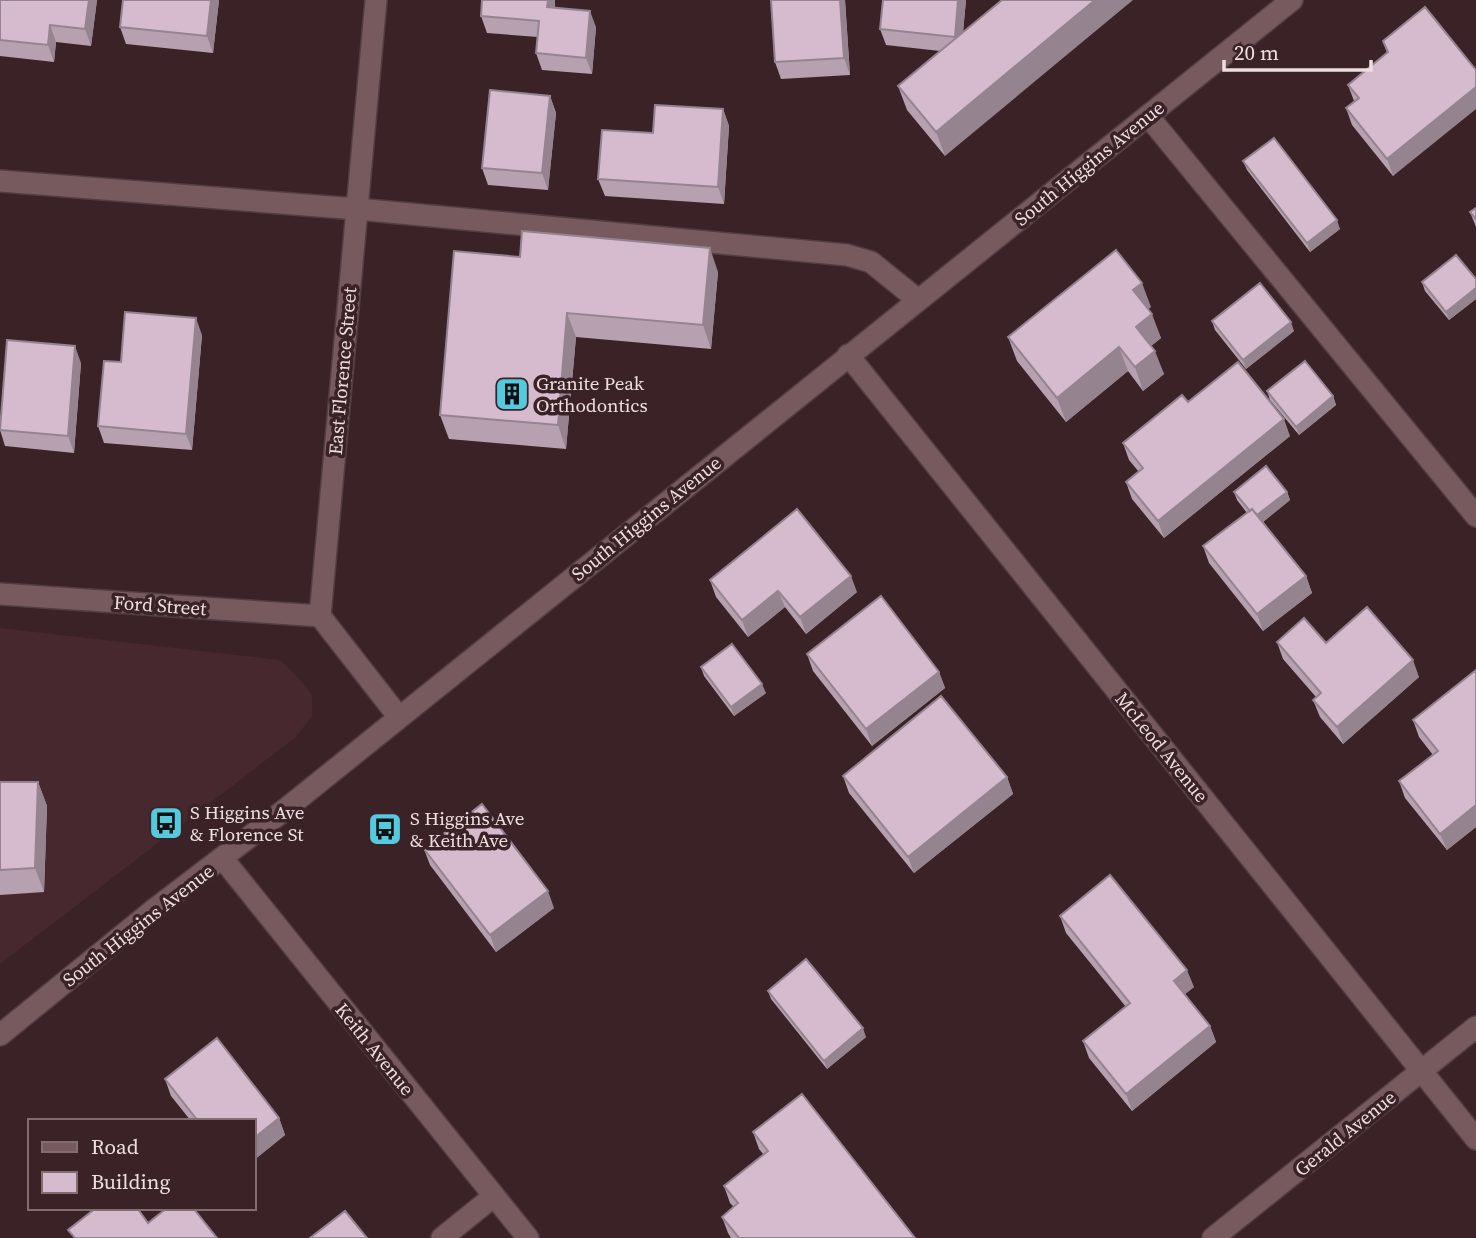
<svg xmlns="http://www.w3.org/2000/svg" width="1476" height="1238" viewBox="0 0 1476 1238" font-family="'Source Serif 4',serif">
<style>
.built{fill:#48282f}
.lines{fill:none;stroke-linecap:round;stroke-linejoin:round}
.lane-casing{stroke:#523e42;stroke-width:24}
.street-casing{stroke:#523e42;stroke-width:24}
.secondary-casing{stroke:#523e42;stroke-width:24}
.lane{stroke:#765a5e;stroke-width:21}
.street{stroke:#765a5e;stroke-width:21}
.secondary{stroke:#765a5e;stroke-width:21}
.wall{fill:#b7a1b0}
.shaded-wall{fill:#958390}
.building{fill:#d5bbcd;stroke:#958390;stroke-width:2}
.labels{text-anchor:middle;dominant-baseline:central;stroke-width:7;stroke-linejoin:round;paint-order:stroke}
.street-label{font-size:19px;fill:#efdee0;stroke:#3a2227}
.poi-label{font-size:19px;fill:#efdee0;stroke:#3a2227;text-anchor:start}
</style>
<rect width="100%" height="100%" fill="#3a2227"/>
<path class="built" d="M0,628l280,32 16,15 16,20v21l-16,21 -296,227z"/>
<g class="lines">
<g class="lane-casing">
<path id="lane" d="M1148,116l328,400
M0,181l357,28 490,46 24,7 47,38
M442,1238l52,-42"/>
</g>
<g class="street-casing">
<path id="street" d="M376,0l-56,616 78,100
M848,355l628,784
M0,594l320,22
M223,859l305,379
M1213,1238l263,-211"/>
</g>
<g class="secondary-casing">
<path id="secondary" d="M0,1035l156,-127 126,-96 1010,-812"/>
</g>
<use href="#lane" class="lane"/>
<use href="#street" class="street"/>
<use href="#secondary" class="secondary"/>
</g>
<path class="wall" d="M0,0h97l-6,46 -35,-4 -2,20 -54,-6z
M219,0l-6,53 -87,-9 -6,-17z
M555,0v7l41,20 -4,47 -50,-4 -6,-17 2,-16 -51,-4 -6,-17z
M845,0l5,75 -69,4 -6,-17z
M883,0h83l-3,32 -18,124 -38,-46 -9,-24 42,-35 -54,-6 -6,-16z
M1383,41l93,29 -83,106 -41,-51 -6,-17 8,-7 -6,-16 39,-32z
M550,96l6,17 -8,77 -60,-5 -6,-17z
M723,109l6,17 -5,78 -119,-8 -7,-17 55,-46z
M1243,161l97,68 -30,23 -63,-82z
M1476,208v19l-6,-15z
M520,257l198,15 -7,77 -135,-12 -10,112 -117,-10 -9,-24z
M1476,279v20l-27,21 -24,-29 -3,-9z
M1151,307l-3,2 13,29 -10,8 13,28 -21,17 -15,-20 -62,51 -49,-61 -9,-24z
M1212,321l82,10 -48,38 -31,-39z
M202,335l-10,115 -88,-7 -6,-17 23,-64z
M81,363l-7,90 -69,-7 -5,-16z
M1267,391l66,5 3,9 -37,30 -29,-35z
M1188,402l102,34 -126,102 -32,-39 -6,-17 13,-10 -10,-12 -6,-17z
M1234,492h53l3,8 -27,22 43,54 6,17 -49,38 -54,-68 -6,-17 44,-33 -10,-13z
M710,580l147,12 -51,42 -21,-27 -37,30 -32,-40z
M1277,642l49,1 93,34 -76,67 -23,-27 -7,-17 3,-3 -33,-38z
M807,654l132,18 6,16 -73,58 -59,-75z
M701,667l65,26 -32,23 -30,-40z
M1476,670v157l-29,23 -42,-52 -6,-17 34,-26 -14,-18 -6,-17z
M843,776l164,1 6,17 -99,79 -65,-80z
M0,782h38l9,24 -3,86 -44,3z
M424,849l130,59 -58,44 -66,-87z
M1060,916l134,71 -9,7 25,32 6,16 -84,69 -43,-53 -6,-17 43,-34 -60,-74z
M768,991l98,46 -39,32 -56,-70z
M165,1079l114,39 6,17 -31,25v-39h-63l-20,-25z
M753,1132l162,106h-184l-3,-5 -6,-16 12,-10 -4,-4 -6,-17 40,-31 -5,-6z"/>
<path class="shaded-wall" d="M89,0h8l-6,46 -6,-17z
M211,0h8l-6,53 -6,-17z
M548,0h7l-1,23 -7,-16z
M840,0h5l5,75 -6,-17z
M958,0h8l-5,54 -6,-17z
M1095,0h38l-188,156 -9,-24z
M590,11l6,16 -4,47 -6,-16z
M50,25l6,17 -2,20 -6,-17z
M1476,87v22l-83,67 -6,-17z
M550,96l6,17 -8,77 -6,-17z
M723,109l6,17 -5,78 -6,-17z
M1337,220l3,9 -30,23 -3,-9z
M710,248l8,24 -7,77 -8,-24z
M1142,283l9,24 -10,7 -8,-24z
M1476,288v11l-27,21 -3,-8z
M567,313l9,24 -10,112 -8,-24z
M1152,314l9,24 -16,13 -9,-24z
M196,318l6,17 -10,115 -6,-16z
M1291,322l3,9 -48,38 -3,-9z
M75,346l6,17 -7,90 -6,-17z
M1119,347l9,24 -62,51 -9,-24z
M1155,351l9,23 -21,17 -8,-24z
M1333,396l3,9 -37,30 -3,-8z
M1284,419l6,17 -126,102 -6,-17z
M1287,492l3,8 -32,26 -3,-9z
M851,576l6,16 -51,42 -6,-17z
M1306,576l6,17 -49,38 -6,-17z
M778,591l7,16 -37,30 -6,-17z
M1413,660l6,17 -76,67 -6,-17z
M939,672l6,16 -73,58 -6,-17z
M762,684l4,9 -32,23 -3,-9z
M1007,777l6,17 -99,79 -6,-16z
M38,782l9,24 -3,86 -9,-24z
M1476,805v22l-29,23 -7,-16z
M548,891l6,17 -58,44 -6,-17z
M1187,970l7,17 -14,11 -6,-17z
M1210,1026l6,16 -84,69 -6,-17z
M863,1028l3,9 -39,32 -3,-8z
M279,1118l6,17 -31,25v-22z"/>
<path class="building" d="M0,0h89l-4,29 -35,-4 -2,20 -48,-5z
M123,0h88l-4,36 -87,-9z
M482,0h66l-1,7 43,4 -4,47 -50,-5 3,-32 -58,-5z
M771,0h69l4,58 -69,4z
M883,0h75l-3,37 -75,-8z
M1002,0h93l-159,132 -38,-46z
M1425,7l51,63v17l-89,72 -41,-51 13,-10 -11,-13 40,-33 -5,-11z
M490,90l60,6 -8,77 -60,-5z
M655,105l68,4 -5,78 -120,-8 4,-49 51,3z
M1274,138l63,82 -30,23 -64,-82z
M1476,208v11l-6,-7z
M522,231l188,17 -7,77 -136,-12 -9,112 -118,-10 14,-164 66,6z
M1116,250l26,33 -9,7 19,24 -16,13 19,24 -20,16 -16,-20 -62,51 -49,-61z
M1456,255l20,24v9l-30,24 -24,-30z
M1260,283l31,39 -48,38 -31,-39z
M125,312l71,6 -10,116 -88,-8 6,-65 17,1z
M7,340l68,6 -7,90 -68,-6z
M1305,361l28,35 -37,31 -29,-36z
M1238,362l46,57 -126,102 -32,-39 17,-14 -20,-25 59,-48 6,7z
M1266,466l21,26 -30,23 -5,-6 -2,2 -16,-19z
M797,509l54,67 -51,41 -22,-26 -36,29 -32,-40z
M1252,509l54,67 -49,38 -54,-68z
M881,596l58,76 -73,57 -59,-75z
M1367,607l46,53 -76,67 -24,-27 8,-7 -44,-51 27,-24 22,25z
M732,644l30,40 -31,23 -30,-40z
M1476,670v135l-36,29 -41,-53 39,-30 -25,-31z
M941,696l66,81 -99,80 -65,-81z
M0,782h38l-3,86 -35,2z
M482,804l66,87 -58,44 -66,-86z
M1110,875l77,95 -13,11 36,45 -84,68 -43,-53 47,-38 -70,-87z
M806,959l57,69 -39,33 -56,-70z
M217,1038l62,80 -25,20v-17h-56l-33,-42z
M802,1094l113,144h-176l-17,-21 16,-14 -14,-17 44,-35 -15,-19z
M96,1208h41l11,15 19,-15h26l24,30h-142l-7,-8z
M345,1211l22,27h-57z"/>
<defs>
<g id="building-square" transform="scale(1.75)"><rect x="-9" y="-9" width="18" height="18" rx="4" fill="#55cadf" stroke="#3a2227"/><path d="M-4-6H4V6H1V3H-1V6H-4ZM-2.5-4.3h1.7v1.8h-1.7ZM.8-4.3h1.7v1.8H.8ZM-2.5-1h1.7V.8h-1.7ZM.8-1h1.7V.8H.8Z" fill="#111"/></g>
<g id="bus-square" transform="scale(1.75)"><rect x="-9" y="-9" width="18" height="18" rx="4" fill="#55cadf" stroke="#3a2227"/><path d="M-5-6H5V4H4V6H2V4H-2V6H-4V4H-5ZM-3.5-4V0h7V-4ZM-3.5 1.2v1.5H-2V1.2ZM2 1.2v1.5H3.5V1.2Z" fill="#111"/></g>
</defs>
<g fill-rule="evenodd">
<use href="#building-square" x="512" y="394"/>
<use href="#bus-square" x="166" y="823"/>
<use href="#bus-square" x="385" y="829"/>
</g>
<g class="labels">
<g class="street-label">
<text transform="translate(1089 163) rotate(-39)">South Higgins Avenue</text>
<text transform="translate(342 371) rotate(-85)">East Florence Street</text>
<text transform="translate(646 518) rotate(-39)">South Higgins Avenue</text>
<text transform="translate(160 605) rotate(4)">Ford Street</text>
<text transform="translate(1162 747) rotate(51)">McLeod Avenue</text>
<text transform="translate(138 925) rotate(-38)">South Higgins Avenue</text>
<text transform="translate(375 1049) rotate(51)">Keith Avenue</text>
<text transform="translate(1345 1133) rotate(-39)">Gerald Avenue</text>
</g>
<g class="poi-label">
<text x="536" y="383">Granite Peak<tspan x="536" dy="22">Orthodontics</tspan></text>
<text x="190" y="812">S Higgins Ave<tspan x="190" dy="22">&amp; Florence St</tspan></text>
<text x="410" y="818">S Higgins Ave<tspan x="410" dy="22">&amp; Keith Ave</tspan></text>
</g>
</g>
<rect x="28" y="1119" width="228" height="91" fill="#3a2227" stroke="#826d71" stroke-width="2"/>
<rect x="42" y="1142" width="35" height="10" fill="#765a5e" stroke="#826d71" stroke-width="2"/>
<text x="91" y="1154" font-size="21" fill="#efdee0">Road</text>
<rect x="42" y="1172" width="35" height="21" fill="#d5bbcd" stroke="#826d71" stroke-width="2"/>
<text x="91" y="1189" font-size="21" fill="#efdee0">Building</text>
<path d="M1224 60v10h147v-10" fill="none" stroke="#efdee0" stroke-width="3.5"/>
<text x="1234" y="60" font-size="21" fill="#efdee0" stroke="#3a2227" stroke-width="5" paint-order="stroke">20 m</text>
</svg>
